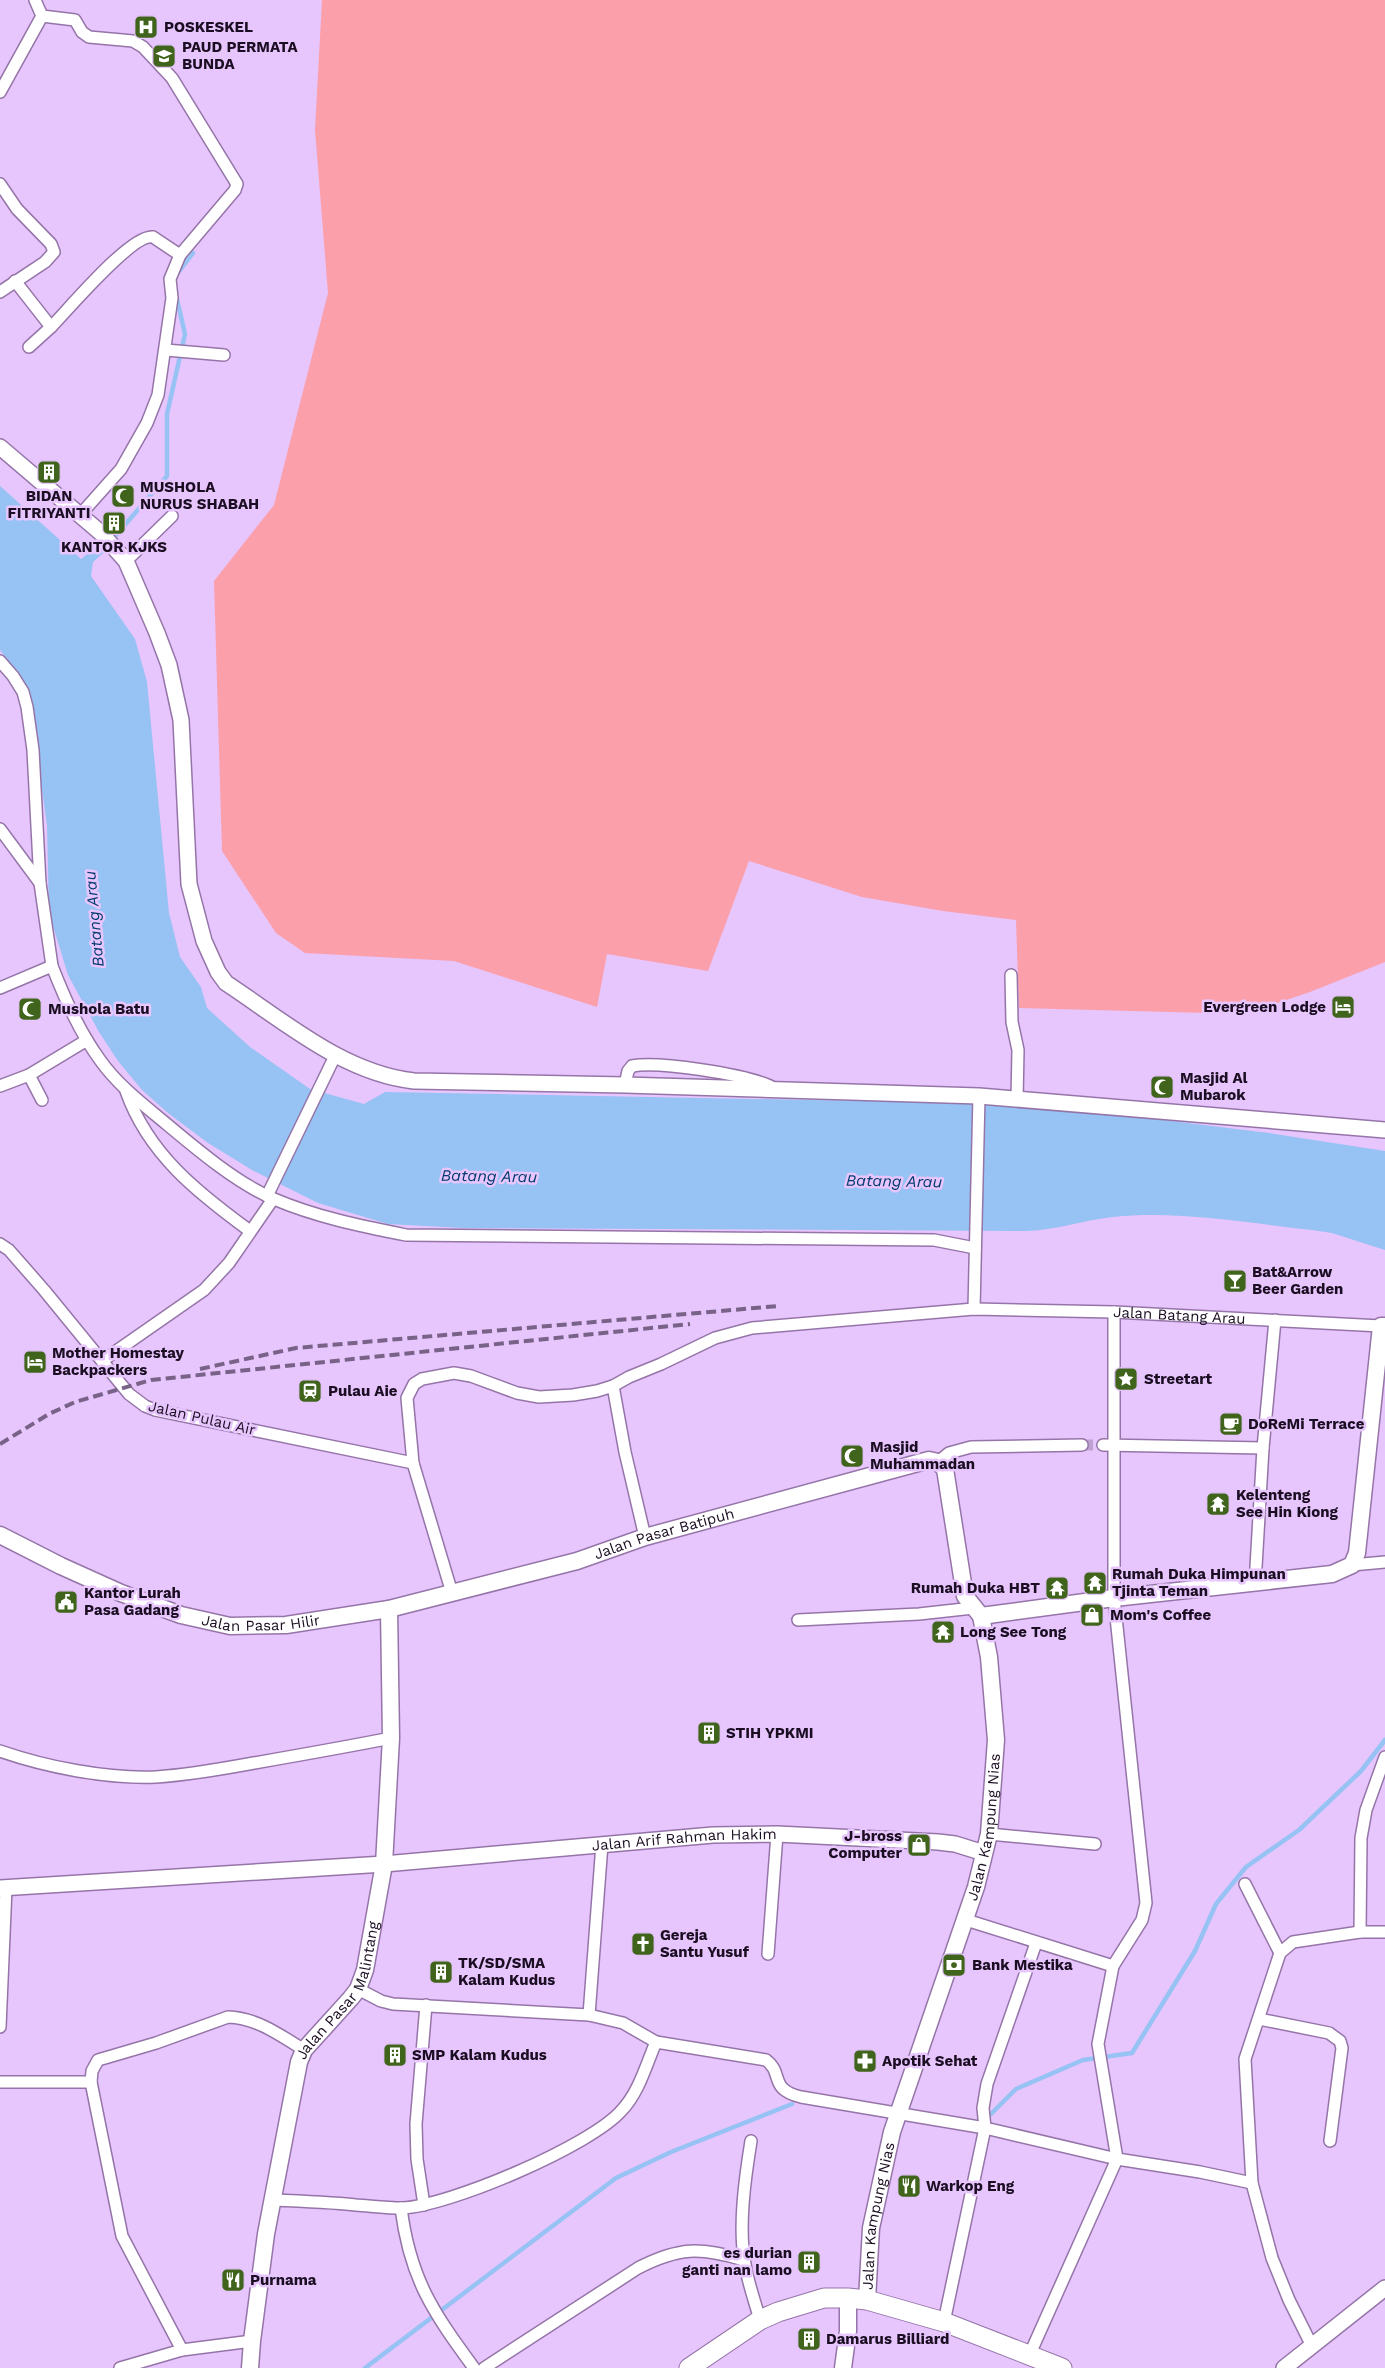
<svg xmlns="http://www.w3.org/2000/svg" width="1385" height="2368" viewBox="0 0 1385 2368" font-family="'Work Sans',sans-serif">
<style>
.green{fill:#fb9faa}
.water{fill:#96c2f4}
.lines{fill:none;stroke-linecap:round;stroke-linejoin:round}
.stream{stroke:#96c2f4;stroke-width:4.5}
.minor-tunnel{stroke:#bea0d1;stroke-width:11;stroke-dasharray:11 5.5;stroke-linecap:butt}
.minor-casing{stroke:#9575a8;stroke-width:14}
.tertiary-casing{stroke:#9575a8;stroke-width:18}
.secondary-casing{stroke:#9575a8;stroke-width:19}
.primary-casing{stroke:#9575a8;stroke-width:21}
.minor{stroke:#fff;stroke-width:11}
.tertiary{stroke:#fff;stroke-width:15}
.secondary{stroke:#fff;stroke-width:16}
.primary{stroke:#fff;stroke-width:19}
.rail{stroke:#796287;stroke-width:4;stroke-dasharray:10 5;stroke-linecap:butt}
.labels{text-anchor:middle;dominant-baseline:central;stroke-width:5;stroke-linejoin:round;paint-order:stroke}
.poi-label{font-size:15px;font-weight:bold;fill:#1b0e22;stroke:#e7c5fd;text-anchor:start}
.street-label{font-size:15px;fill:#1b0e22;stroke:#e7c5fd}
.water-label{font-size:16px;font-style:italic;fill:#023c6f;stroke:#e7c5fd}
</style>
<rect width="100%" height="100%" fill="#e7c5fd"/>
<path class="green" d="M322,0h1063v962l-75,30 -65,22 -226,-6 -3,-88 -73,-9 -81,-14 -113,-36 -41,110 -101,-17 -10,53 -143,-46 -149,-8 -29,-20 -54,-82 -8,-270 60,-76 54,-212 -13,-163z"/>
<path class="water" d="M0,486l81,73 24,-19 4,8 -16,14 -2,14 44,63 12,43 22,231 11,44 21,30 6,21 43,39 60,42 54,15 21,-12 585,11 119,8 180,22 116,18v99l-53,-17 -20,-3c-65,-7 -134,-20 -199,-13 -29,3 -56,13 -86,14l-564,-3 -75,-4 -70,-21 -66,-33 -44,-27 -40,-30 -26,-23 -24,-29 -19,-29 -31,-57 -19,-62 -2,-88 -11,-79 -21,-76 -15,-20z"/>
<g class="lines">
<path class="stream" d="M177,274l16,-21
M111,541l56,-65v-62l18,-80 -9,-39
M991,2114l25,-25 67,-29 49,-7 63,-102 21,-47 30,-37 53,-37 62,-59 24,-31
M365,2368l251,-190 55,-26 121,-48"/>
<path class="minor-tunnel" d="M1082,1445h21"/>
<g class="minor-casing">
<g id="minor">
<path d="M42,16l33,4 7,12 7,5 44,4 10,6 29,31 65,106 -2,6 -55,65 -10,24 2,19 -14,97 -11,28 -26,46 -41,46"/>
<path d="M0,92l42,-76 -7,-16"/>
<path d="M0,184l17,25 34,35 3,8 -9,10 -45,30"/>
<path d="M15,281l36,46c17,-17 81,-94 102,-90l27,18"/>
<path d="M29,347l22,-20"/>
<path d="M166,350l58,5"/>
<path d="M126,561l46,-45"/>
<path d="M0,661l13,15 10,16 4,15 6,43 7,133 12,83"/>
<path d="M0,829l40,54"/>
<path d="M1011,975l1,47 6,28 -1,50"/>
<path d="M0,988l52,-22c13,33 27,65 48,94 17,24 40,42 63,61 31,26 73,62 111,78 42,18 87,27 132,36l528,5 41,8"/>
<path d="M29,1075l13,25"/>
<path d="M625,1085l3,-14 4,-5c27,-5 111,8 138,20"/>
<path d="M0,1086l29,-11 58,-35"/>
<path d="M126,1091c22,63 72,102 124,140"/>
<path d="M267,1196l68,-140"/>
<path d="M0,1244l9,6 35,40 85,104 16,12 10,4 258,53"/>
<path d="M974,1309l5,-213"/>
<path d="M102,1361l102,-71 25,-27 44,-64"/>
<path d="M613,1386l12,66 20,85"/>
<path d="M1103,1445l160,3"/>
<path d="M938,1462l11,-9 22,-6 111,-2"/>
<path d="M1352,1565l33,-3"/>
<path d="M1255,1584l8,-136 12,-128"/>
<path id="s1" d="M452,1593l-39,-130 -6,-65 7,-14 8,-5 32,-6 17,3 46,17 22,4 34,-2 24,-4 16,-5 16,-9 32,-13 54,-26 37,-10 222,-19 140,3 267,14"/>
<path d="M798,1620l121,-6 54,-6"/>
<path d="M0,1751c46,16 107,28 156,26 33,-2 65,-8 98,-14 46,-8 92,-16 137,-25"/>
<path d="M989,1834l106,10"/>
<path d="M1245,1884l35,69"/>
<path d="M963,1919l150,47"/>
<path d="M1360,1932l1,-94 5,-28 19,-53"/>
<path d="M768,1954l9,-120"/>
<path d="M358,1989l23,12 12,3 196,11 34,8 33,19 110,18c18,13 2,29 35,37l184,31 132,31 83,13 52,11"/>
<path d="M589,2015l13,-171"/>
<path d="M1259,2019l70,14 11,8 2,7 -12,93"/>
<path d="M0,2027l6,-139"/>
<path d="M0,2082h91"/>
<path d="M751,2141c-6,37 -13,86 -6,123 3,19 10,38 15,56"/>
<path d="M272,2200c28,1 56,2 84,5 15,1 31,3 46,3 47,-2 189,-62 220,-98 17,-18 24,-45 34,-68"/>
<path d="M424,2205l-7,-46 -1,-35 10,-119"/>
<path d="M401,2208c9,71 32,104 73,160"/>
<path d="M944,2322l41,-194 -2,-20 4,-24 49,-141"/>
<path d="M1312,2346l-23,-46 -17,-42 -20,-75 -7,-124 35,-106 13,-11 67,-10h25"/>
<path d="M182,2350l-60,-114 -31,-154 1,-11 6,-11 58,-17 72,-26c29,1 52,18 76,33"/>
<path d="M1029,2356l88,-197 -19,-115 15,-78 29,-46 4,-17 -32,-305v-286"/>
<path d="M120,2368l62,-18 70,-9"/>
<path d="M484,2368l154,-100c41,-21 62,-21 106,-8"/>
</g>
</g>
<g class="tertiary-casing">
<g id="tertiary">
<path d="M0,447l101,86 25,28 31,72 12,32 12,55 8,164 15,57 14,31 8,11c58,38 117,90 188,98l211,4 354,11 406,34"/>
<path id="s2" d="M0,1888l384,-24 329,-29 64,-1 161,8 17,2 29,9"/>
<path d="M1284,2368l101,-80"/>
</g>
</g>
<g class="secondary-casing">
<g id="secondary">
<path id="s3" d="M0,1535l61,31 60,27 60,22 49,11 56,-1 103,-16 188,-48 68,-24 284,-77 9,2 7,7 20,127 16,20"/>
<path d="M981,1616l133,-18 218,-24 20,-9 5,-12 24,-227h4"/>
<path id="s4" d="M867,2300l4,-72 21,-96 84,-245 13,-53 7,-94 -7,-83 -8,-41"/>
<path id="s5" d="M250,2368l2,-27 14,-107 33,-172 5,-12 47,-52 7,-9 7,-19 19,-106 7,-126 -2,-129"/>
<path d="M843,2368l5,-37v-33"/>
</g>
</g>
<g class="primary-casing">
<path id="primary" d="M689,2368l71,-48 18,-8 46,-14h24l19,2 77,22 118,46"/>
</g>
<use href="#minor" class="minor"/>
<use href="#tertiary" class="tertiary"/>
<use href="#secondary" class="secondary"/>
<use href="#primary" class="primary"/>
<path class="rail" d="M200,1369l96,-21 482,-42
M0,1444l49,-30 26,-12 76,-22 539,-56"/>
</g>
<defs>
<g id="hospital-square" transform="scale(1.25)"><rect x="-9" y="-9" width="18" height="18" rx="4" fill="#40641c" stroke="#e7c5fd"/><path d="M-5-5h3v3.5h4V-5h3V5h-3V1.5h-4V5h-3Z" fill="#fff"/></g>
<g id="school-square" transform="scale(1.25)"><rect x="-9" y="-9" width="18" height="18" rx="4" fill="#40641c" stroke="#e7c5fd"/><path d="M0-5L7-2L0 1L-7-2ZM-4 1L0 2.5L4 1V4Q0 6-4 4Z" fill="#fff"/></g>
<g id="building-square" transform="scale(1.25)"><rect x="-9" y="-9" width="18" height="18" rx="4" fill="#40641c" stroke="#e7c5fd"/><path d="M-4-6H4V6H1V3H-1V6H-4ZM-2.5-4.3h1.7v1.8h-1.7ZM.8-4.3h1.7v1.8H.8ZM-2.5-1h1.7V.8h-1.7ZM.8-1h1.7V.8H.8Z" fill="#fff"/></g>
<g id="mosque-square" transform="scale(1.25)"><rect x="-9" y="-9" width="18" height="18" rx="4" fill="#40641c" stroke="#e7c5fd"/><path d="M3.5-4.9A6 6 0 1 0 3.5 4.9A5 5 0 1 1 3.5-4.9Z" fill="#fff"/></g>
<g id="hotel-square" transform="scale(1.25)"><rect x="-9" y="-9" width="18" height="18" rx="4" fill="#40641c" stroke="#e7c5fd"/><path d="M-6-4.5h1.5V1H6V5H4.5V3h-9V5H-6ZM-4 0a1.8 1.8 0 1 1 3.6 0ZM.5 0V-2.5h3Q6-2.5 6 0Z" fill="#fff"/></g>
<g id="bar-square" transform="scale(1.25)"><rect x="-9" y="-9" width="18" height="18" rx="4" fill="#40641c" stroke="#e7c5fd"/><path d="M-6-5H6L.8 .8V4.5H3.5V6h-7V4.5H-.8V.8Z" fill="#fff"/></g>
<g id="sight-square" transform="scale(1.25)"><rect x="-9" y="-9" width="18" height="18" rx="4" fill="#40641c" stroke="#e7c5fd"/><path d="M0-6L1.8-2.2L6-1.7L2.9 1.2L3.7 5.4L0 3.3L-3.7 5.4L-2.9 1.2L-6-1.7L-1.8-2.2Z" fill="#fff"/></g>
<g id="station-square" transform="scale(1.25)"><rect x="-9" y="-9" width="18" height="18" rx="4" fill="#40641c" stroke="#e7c5fd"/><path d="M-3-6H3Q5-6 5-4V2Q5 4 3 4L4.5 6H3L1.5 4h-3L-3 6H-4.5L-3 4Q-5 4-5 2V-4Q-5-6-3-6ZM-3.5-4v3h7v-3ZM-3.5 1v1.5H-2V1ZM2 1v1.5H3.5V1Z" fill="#fff"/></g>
<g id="cafe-square" transform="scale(1.25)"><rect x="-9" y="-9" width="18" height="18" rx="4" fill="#40641c" stroke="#e7c5fd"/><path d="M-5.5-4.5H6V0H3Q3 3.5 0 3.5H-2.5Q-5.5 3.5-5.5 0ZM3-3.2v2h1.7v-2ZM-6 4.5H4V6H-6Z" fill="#fff"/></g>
<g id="temple-square" transform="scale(1.25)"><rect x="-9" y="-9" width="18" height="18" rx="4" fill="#40641c" stroke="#e7c5fd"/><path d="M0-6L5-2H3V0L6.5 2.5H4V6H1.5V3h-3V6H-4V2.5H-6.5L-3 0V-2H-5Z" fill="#fff"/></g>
<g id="civic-square" transform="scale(1.25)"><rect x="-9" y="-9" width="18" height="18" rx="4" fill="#40641c" stroke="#e7c5fd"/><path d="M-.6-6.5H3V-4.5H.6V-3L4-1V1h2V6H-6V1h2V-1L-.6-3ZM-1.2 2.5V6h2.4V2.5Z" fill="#fff"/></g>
<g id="shop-square" transform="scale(1.25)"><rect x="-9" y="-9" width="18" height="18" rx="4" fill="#40641c" stroke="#e7c5fd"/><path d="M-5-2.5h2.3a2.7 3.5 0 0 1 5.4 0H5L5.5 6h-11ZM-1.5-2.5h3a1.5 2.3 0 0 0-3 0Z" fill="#fff"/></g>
<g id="church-square" transform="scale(1.25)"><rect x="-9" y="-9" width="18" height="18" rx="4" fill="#40641c" stroke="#e7c5fd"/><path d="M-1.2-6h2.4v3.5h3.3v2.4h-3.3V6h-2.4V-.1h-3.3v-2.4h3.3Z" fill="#fff"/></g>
<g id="bank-square" transform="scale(1.25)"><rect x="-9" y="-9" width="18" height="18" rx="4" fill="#40641c" stroke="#e7c5fd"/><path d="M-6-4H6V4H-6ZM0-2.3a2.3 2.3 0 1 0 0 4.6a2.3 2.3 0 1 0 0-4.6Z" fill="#fff"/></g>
<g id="pharmacy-square" transform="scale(1.25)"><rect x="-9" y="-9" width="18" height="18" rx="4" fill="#40641c" stroke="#e7c5fd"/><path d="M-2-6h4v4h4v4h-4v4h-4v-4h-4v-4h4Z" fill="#fff"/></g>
<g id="restaurant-square" transform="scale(1.25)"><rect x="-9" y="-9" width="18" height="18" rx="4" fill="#40641c" stroke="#e7c5fd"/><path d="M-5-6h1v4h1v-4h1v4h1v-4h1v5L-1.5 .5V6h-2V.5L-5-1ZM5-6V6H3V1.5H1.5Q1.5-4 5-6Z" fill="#fff"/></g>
</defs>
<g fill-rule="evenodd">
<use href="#hospital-square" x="146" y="27"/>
<use href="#school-square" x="164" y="56"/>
<use href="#building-square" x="49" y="472"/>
<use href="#mosque-square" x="123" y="496"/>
<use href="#building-square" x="114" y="523"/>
<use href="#hotel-square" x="1343" y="1007"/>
<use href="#mosque-square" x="30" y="1009"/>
<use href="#mosque-square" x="1162" y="1087"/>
<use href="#bar-square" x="1235" y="1281"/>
<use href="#hotel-square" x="35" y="1362"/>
<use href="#sight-square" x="1126" y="1379"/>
<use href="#station-square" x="310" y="1391"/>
<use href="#cafe-square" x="1231" y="1424"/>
<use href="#mosque-square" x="852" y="1456"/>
<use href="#temple-square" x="1218" y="1504"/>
<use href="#temple-square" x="1095" y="1583"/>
<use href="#temple-square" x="1057" y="1588"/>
<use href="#civic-square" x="66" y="1602"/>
<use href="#shop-square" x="1092" y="1615"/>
<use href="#temple-square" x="943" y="1632"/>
<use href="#building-square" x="709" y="1733"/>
<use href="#shop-square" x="919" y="1845"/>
<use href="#church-square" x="643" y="1944"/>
<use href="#bank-square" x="954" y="1965"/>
<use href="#building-square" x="441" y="1972"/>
<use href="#building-square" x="395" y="2055"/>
<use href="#pharmacy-square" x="865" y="2061"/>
<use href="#restaurant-square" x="909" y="2186"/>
<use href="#building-square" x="809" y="2262"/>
<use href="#restaurant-square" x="233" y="2280"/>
<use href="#building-square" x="809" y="2339"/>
</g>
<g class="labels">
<g class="poi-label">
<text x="164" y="27">POSKESKEL</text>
<text x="182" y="47">PAUD PERMATA<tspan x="182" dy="17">BUNDA</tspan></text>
<text x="140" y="487">MUSHOLA<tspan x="140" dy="17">NURUS SHABAH</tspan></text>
<text x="49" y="496" text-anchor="middle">BIDAN<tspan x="49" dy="17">FITRIYANTI</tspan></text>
<text x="114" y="547" text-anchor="middle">KANTOR KJKS</text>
<text x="1326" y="1007" text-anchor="end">Evergreen Lodge</text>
<text x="48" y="1009">Mushola Batu</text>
<text x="1180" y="1078">Masjid Al<tspan x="1180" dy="17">Mubarok</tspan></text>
<text x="1252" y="1272">Bat&amp;Arrow<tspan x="1252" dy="17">Beer Garden</tspan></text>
<text x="52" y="1353">Mother Homestay<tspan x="52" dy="17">Backpackers</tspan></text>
<text x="1144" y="1379">Streetart</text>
<text x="328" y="1391">Pulau Aie</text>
<text x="1248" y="1424">DoReMi Terrace</text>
<text x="870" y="1447">Masjid<tspan x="870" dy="17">Muhammadan</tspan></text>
<text x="1236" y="1495">Kelenteng<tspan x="1236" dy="17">See Hin Kiong</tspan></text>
<text x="1112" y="1574">Rumah Duka Himpunan<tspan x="1112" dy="17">Tjinta Teman</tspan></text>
<text x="1040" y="1588" text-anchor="end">Rumah Duka HBT</text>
<text x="84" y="1593">Kantor Lurah<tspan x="84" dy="17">Pasa Gadang</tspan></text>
<text x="1110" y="1615">Mom's Coffee</text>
<text x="960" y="1632">Long See Tong</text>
<text x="726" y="1733">STIH YPKMI</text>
<text x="902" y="1836" text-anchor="end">J-bross<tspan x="902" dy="17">Computer</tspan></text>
<text x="660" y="1935">Gereja<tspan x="660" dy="17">Santu Yusuf</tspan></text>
<text x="458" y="1963">TK/SD/SMA<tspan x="458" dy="17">Kalam Kudus</tspan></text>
<text x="972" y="1965">Bank Mestika</text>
<text x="412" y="2055">SMP Kalam Kudus</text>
<text x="882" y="2061">Apotik Sehat</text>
<text x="926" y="2186">Warkop Eng</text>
<text x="792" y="2253" text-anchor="end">es durian<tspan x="792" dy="17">ganti nan lamo</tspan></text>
<text x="250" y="2280">Purnama</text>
<text x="826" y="2339">Damarus Billiard</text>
</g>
<g class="street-label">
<text stroke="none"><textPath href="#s1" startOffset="1002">Jalan Batang Arau</textPath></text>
<text transform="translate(202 1418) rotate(13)">Jalan Pulau Air</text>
<text stroke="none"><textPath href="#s3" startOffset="694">Jalan Pasar Batipuh</textPath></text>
<text stroke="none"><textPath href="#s3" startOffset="279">Jalan Pasar Hilir</textPath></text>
<text stroke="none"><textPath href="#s4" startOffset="490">Jalan Kampung Nias</textPath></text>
<text stroke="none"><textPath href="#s2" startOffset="686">Jalan Arif Rahman Hakim</textPath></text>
<text stroke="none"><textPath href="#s5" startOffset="394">Jalan Pasar Malintang</textPath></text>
<text stroke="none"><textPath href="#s4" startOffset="85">Jalan Kampung Nias</textPath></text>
</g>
<g class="water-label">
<text transform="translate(94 919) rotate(-95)">Batang Arau</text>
<text transform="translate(489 1176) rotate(1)">Batang Arau</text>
<text transform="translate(894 1181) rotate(1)">Batang Arau</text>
</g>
</g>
</svg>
